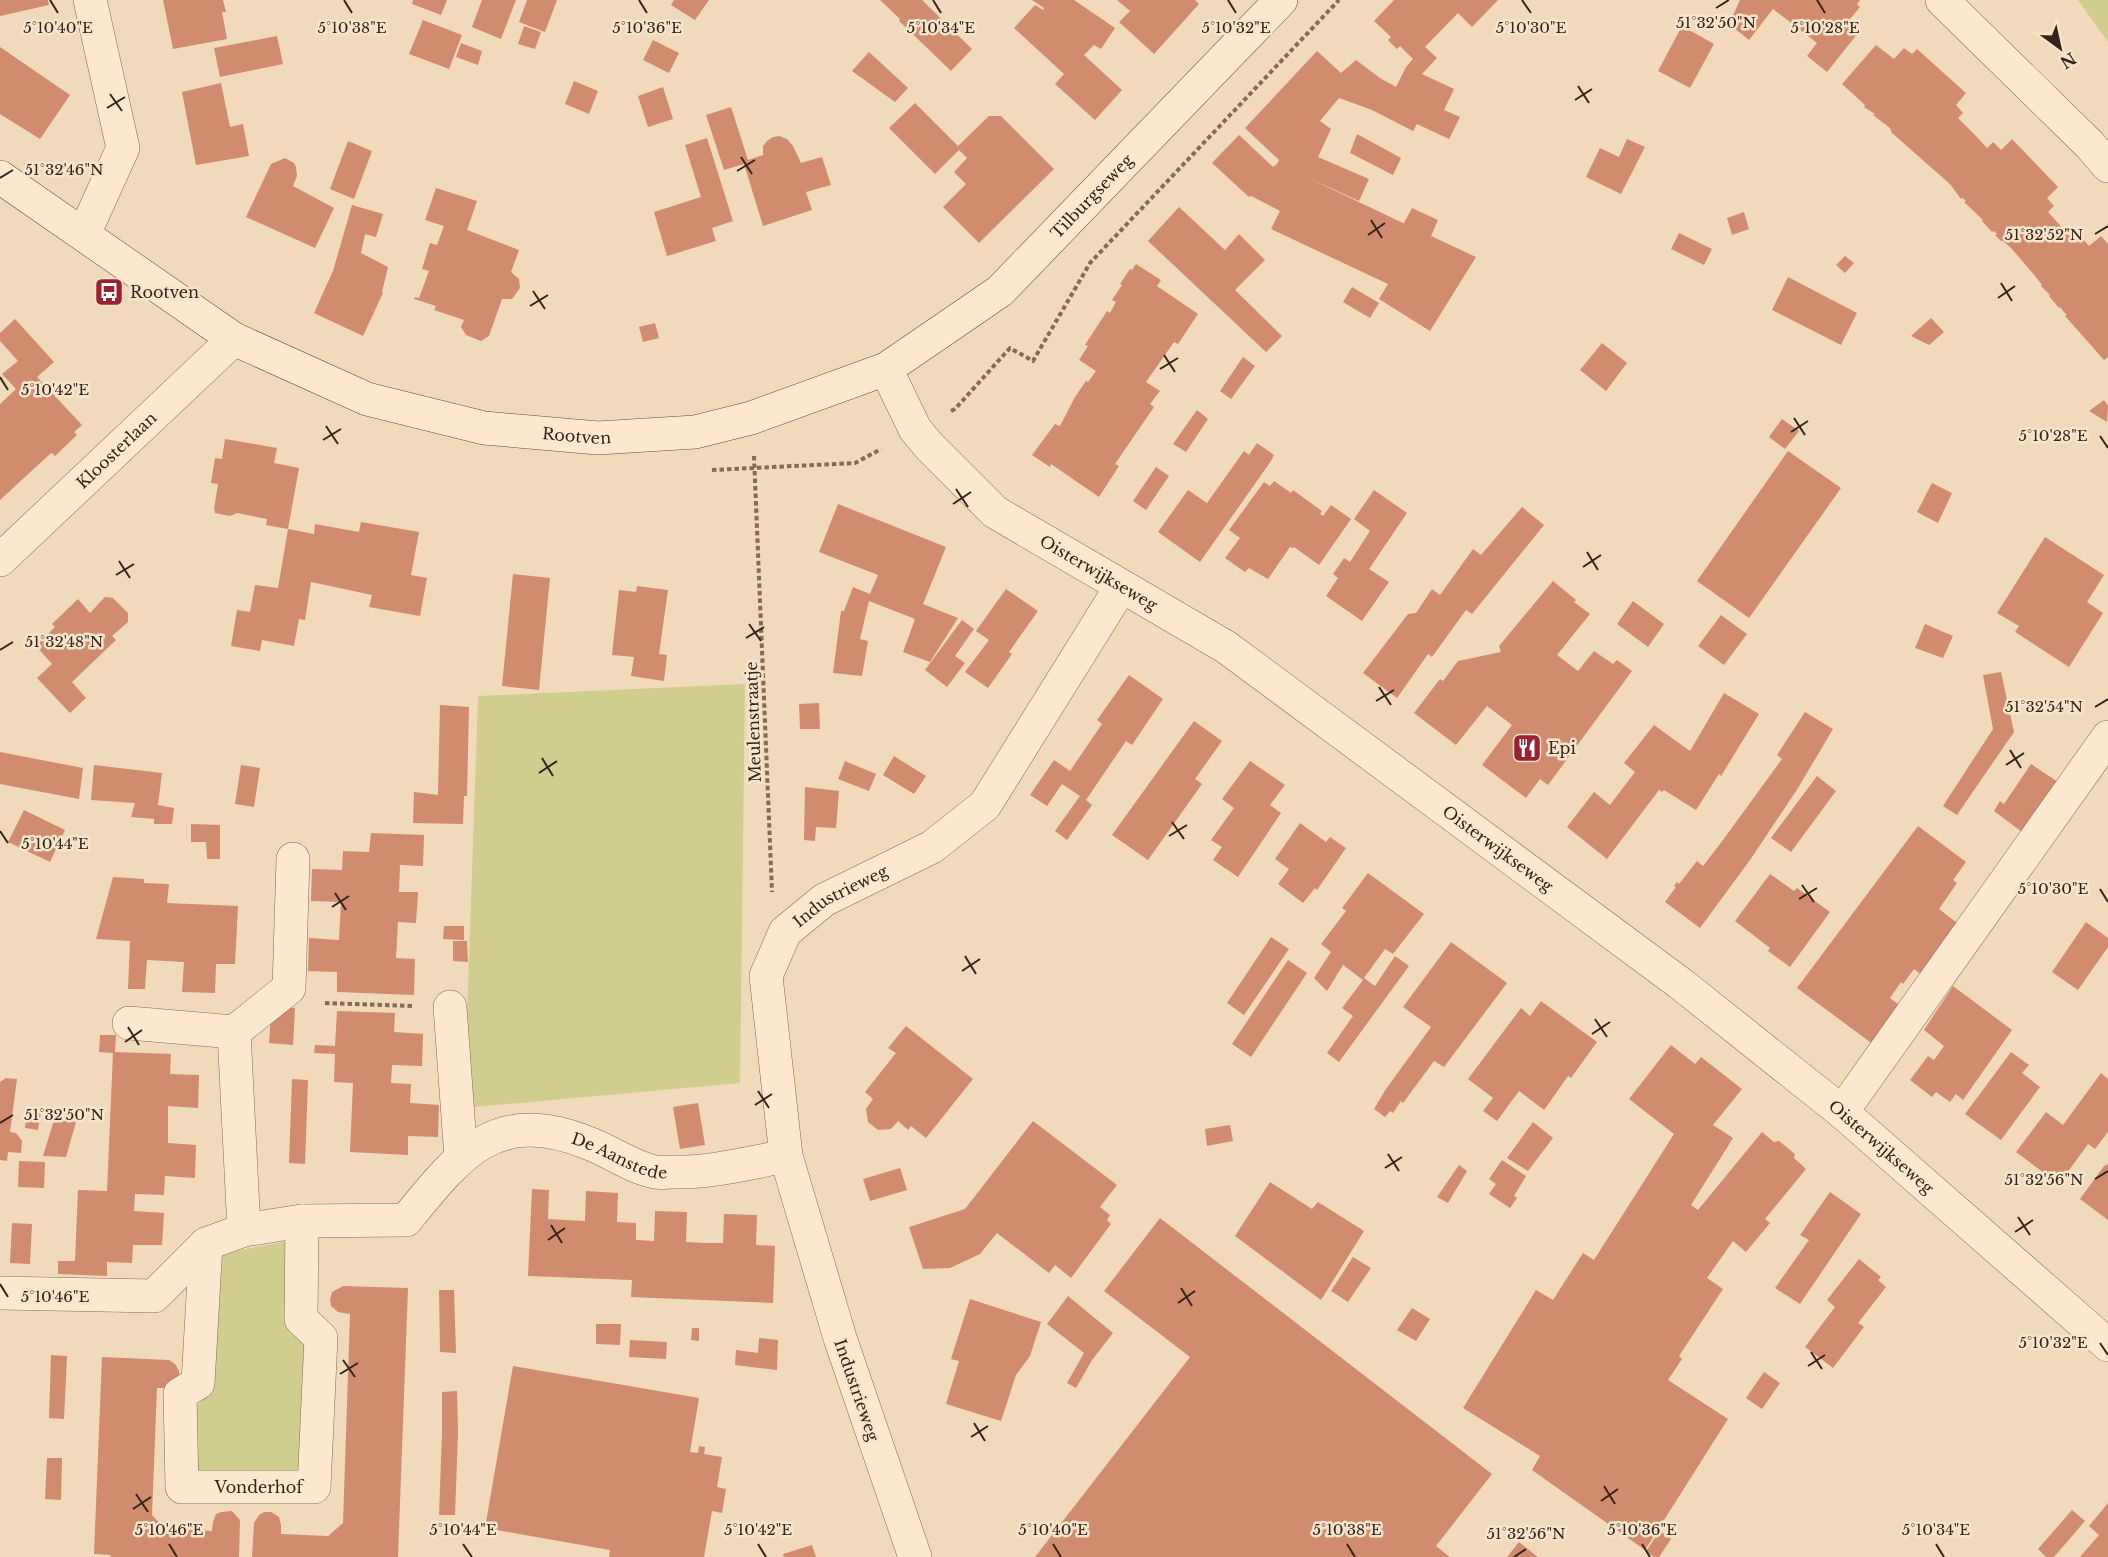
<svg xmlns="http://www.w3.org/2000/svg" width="2108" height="1557" viewBox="0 0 2108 1557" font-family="'Libre Baskerville',serif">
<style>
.green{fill:#cfce8f}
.building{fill:#d18b6e}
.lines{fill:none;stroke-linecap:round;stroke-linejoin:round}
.street-casing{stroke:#886954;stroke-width:34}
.secondary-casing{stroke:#6a4a38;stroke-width:34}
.path{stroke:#886954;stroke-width:4;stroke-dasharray:4.5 3;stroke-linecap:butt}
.street{stroke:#fbe8ce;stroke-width:33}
.secondary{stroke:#fbe8ce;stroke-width:33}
.ticks{fill:none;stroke:#36241a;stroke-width:2}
.labels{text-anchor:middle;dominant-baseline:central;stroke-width:5;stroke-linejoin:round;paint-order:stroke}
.street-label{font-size:16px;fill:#36241a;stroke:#f7e5cb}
.poi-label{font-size:16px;fill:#36241a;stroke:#f7e5cb;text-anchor:start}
.ticks-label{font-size:15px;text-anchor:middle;fill:#36241a;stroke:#f7e5cb;stroke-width:5;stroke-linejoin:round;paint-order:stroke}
</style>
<rect width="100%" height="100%" fill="#f0dabb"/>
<path class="green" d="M2078,0h30v42z
M745,684l-5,399 -276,25 14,-412z
M289,1241l23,99 -4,130 -114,3 -3,-61 19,-20 10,-138z"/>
<path class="building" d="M0,0h48l1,5 -49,11z
M163,0h60l3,12h-4l5,27 -54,10z
M413,0h34l-6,15 -29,-11z
M482,0h34l-15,39 -29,-12z
M527,0h30l-12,32 -26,-10z
M674,0h35l-14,20 -24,-15z
M880,0h42l50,49 -21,22 -52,-50 1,-2z
M1032,0h42l41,28 -14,21 -7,-4 -10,10 38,35 -27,30 -40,-36 9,-10 -50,-46 21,-23 8,5 1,-2z
M1117,0h78l4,4 -45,50 -35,-32 11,-11z
M1394,0h104l-26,27 -14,-14 -33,34 12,11 -15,16 32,15 -10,21 16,7 -11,22 -32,-15 -4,7 -41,-21 -33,-12 -19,23 11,8 -13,28 51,22 -10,22 -57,-26 101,48h1l8,-15 26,12 -7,16 45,21 -46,74 -51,-32 9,-15 -117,-55 9,-18 -29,-15 -2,1 -37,-34 27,-28 34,32 4,-3 2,-4 -34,-32 72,-77 24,22 15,-13 24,18 16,9 10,-20 7,-8 -13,-13 -3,3 -9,-9 3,-3 -17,-16z
M1740,0h120l-3,4 3,3 -14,17 12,9 -31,39 -20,-16 10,-13 -44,-34 -24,31 -20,-16z
M423,20l39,15 -13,34 -40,-15z
M524,26l17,6 -6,17 -17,-5z
M1682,26l32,18 -24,44 -32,-17z
M277,36l6,28 -63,13 -6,-29z
M653,40l26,13 -10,20 -26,-13z
M461,43l21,8 -4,14 -22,-8z
M1876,45l18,14 10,-11 8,6 5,-5 49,44 -10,12 7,8 -5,5 15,15 14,15 6,-6 8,8 11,-11 46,48 -11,11 7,8 -6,6 28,31 6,-5 7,8 12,-10 7,8v113l-4,3 -39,-44 2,-1 -4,-4 -3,-4 -1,1 -10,-12 1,-1 -9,-9 1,-1 -7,-9 -24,-28 -8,-7h-2l-6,-6 2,-1 -3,-3 -2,1 -10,-11 1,-1 -19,-18 2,-1 -3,-3 -2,1 -11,-15 -58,-51 -2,-5 -17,-13 2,-1 -11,-7 1,-2 -23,-21z
M0,47l70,48 -30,44 -40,-25z
M869,52l39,36 -13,14 -43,-31z
M574,81l24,10 -9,23 -24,-10z
M221,83l9,44 13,-3 6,32 -53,9 -14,-73z
M663,87l10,32 -25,8 -10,-31z
M915,103l43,43 31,-30h12l53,53 -75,74 -36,-36 23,-23 -12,-12 13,-14 -8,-8 -24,24 -46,-46z
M731,107l17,53 15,-5v-9l4,-5 6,-4 6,-1 8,3 6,7 8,17 21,-6 9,28 -25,7 6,18 -49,16 -19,-62 -20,6 -18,-55z
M1357,134l44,24 -8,17 -43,-22z
M707,138l26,83 -21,7 4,13 -49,15 -13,-44 47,-15 -16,-52z
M1627,139l18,8 -24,47 -35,-17 14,-29 19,9z
M348,141l24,10 -18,48 -24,-10z
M285,158l9,5 2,4 1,9 -4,10 41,22 -19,40 -69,-31 25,-53z
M436,188l41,13 -10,29 52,20 -8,22 8,7 1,9 -8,11h-10l-13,37 -8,5 -15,-6 -5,-8 3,-7 -30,-10 2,-4 -22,-7 1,-2 4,1 10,-27 -7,-2 8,-26 7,2 7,-19 -19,-6z
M352,205l31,9 -7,23 -11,-3 -4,19 27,14 -6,25 1,1 -20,43 -49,-23 19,-42z
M1179,207l46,43 14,-16 26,26 -30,30 47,46 -16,16 -118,-111z
M1744,212l5,17 -17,6 -5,-17z
M1679,233l33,16 -8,16 -33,-16z
M1845,256l9,7 -9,10 -9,-8z
M1136,264l25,16 -4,6 41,28 -20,30 -4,-2 -28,40 14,9 -10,13 4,3 -39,57 4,2 -20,31 -48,-33 -1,3 -18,-12 23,-31 5,2 15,-29 11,-16 2,1 8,-11 -17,-11 9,-14 -3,-1 22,-34 3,2 6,-11 -4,-2 10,-15 -2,-1 10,-15 2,1z
M1788,277l69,36 -16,32 -69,-35z
M1352,287l27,16 -9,15 -27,-16z
M1931,318l13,14 -15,13 -18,-9z
M15,319l39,43 -17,15 45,48 -8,7 3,3 -22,21 -3,-3 -2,1 -50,46v-96l16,-15 -14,-15 16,-13 -18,-20v-8z
M655,323l4,15 -16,4 -4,-15z
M1602,343l25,20 -21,28 -26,-21z
M1243,357l12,9 -24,33 -11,-8z
M2104,400l4,6 -1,16 -18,-11z
M1197,410l11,9 -22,33 -13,-8z
M1782,419l17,12 -14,18 -16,-12z
M225,439l52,9 -3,15 25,5 -11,61 26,5 1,-10 44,8 2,-10 58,10 -8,43 16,3 -7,38 -51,-9 3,-12 -61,-13 -6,38 -6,-1 -5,27 -32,-6 -2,11 -29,-5 6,-36 13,2 5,-27 23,3 10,-59 -22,-4 1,-6 -30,-6 -7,3 -15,-3 -1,-4 4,-25 -7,-1 4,-25 7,1z
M1257,443l17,12 -3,6 -71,101 -42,-30 30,-42 19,13 37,-52 5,4z
M1788,451l53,37 -92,130 -52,-37z
M1156,467l13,9 -23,34 -13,-9z
M1274,481l17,12 2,-3 29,21 -2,3 3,2 8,-11 20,14 -32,46 -25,-18 -1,1 -3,-1 -22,32 -19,-11 -4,4 -20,-14 15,-20 -11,-8 35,-48 6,4z
M1932,483l20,10 -14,30 -21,-11z
M1374,490l33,23 -38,56 20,13 -27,39 -36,-25 12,-18 -5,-4 11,-16 6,4 20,-31 -16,-12z
M838,504l108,43 -23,57 35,14 -28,44 -27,-10 12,-33 -46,-18 -9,38 8,2 -6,35 -29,-3 8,-62h3l9,-24 17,7 8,-19 -59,-23z
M1522,507l22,18 -72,89 -6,-4 -34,47 -4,-3 -31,44 -34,-25 45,-59 8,-1 16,-24 8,6 33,-46 8,6z
M2045,537l59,38 -17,27 16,11 -34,54 -54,-35 4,-6 -22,-13z
M513,574l37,4 -11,112 -37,-4z
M1553,581l23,19 -2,2 16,12 -33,41 21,16 16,-20 19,13 4,-4 15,11 -84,114 -8,-6 -14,19 -44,-33 30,-40 -25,-19 -31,39 -42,-32 26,-34 3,2 15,-20 43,-9 -2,-6z
M637,586l31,4 -9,64 8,1 -3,26 -33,-5 3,-19 -22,-2 7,-65 17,2z
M1006,589l32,22 -29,41 3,2 -24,34 -23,-16 24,-32 -13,-9z
M105,597l8,1 15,15v9l-16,14 4,4 -44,42 14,16 -16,15 -33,-35 15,-14 -16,-18 19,-19 -3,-3 26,-25 12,14z
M1633,601l31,23 -16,23 -31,-23z
M1721,615l26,19 -23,31 -26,-19z
M962,620l12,9 -19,27 10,7 -18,24 -22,-17z
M1925,624l28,12 -10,22 -28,-10z
M2001,672l13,60 -57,83 -14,-9 50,-77 -10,-54z
M1129,675l34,24 -31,46 -6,-4 -40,59 6,5 -25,35 -12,-9 25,-35 -18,-12 -15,22 -17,-11 24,-35 16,11 32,-47 -5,-4z
M1724,693l35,21 -38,62 -2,-2 -23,36 -32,-20 -2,2 -3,-2 -52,69 -40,-32 27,-35 16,13 25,-33 -11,-9 30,-38 36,26z
M819,703l1,26h-20l-1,-25z
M440,705l29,2 -2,89h-3l-1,28 -50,-1 1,-31 24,3z
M1805,712l28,17 -35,59 -48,72 -50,68 -35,-26 11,-15 -2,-1 3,-4 2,2 18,-23 6,5 20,-26 59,-81 -5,-4z
M1194,721l28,20 -27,38 7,5 -54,76 -36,-25z
M0,752l83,16 -4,31 -79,-15z
M894,756l32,20 -12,18 -31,-19z
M845,761l31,13 -7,17 -31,-12z
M1250,761l35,24 -15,20 11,8 -43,64 -25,-17 9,-13 -11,-7 23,-32 -12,-9z
M2031,764l30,20 -35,51 -32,-24 6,-10 4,3z
M94,765l68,8 -4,32 16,3 -2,16h-18v-5l-23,-2 4,-14 -44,-3z
M241,765l19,3 -6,39 -19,-3z
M1817,776l19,15 -45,61 -20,-14z
M805,787l34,4 -3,37 -20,-1 -1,14 -11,-1z
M24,810l41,20 -15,32 -42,-20z
M1300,823l26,19 4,-5 16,11 -29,42 -2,-2 -12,15 -25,-19 11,-15 -14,-10z
M191,824l29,1v34h-13l-1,-17h-15z
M1918,826l48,36 -13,18 4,3 -18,26 22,17 -38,50 -9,-7 -11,15 -2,-2 -11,16 12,9 -28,38 -77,-57z
M371,833l53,2 -1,31 -23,-1 -1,27h19l-2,31 -18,-1 -2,36 19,1 -1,36 -77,-3v-20l-29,-1 1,-33 30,2 2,-38 -30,-1 1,-32 30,1 1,-19 26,1z
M1368,873l56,41 -31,40 -8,-5 -21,29 11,8 20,-30 14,10 -70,96 -12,-9 26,-37 -11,-8 21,-28 -20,-15 -16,26 -13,-13 17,-26 -10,-8 25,-33 -4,-3z
M1770,874l24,17 3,-3 33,24 -40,55 -22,-16 2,-3 -35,-27z
M113,877l31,2v4l25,1 -2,19 71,3 -3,58h-19l-1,29 -33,-1 2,-30 -37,-2 -2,29h-17l2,-48 -34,-2z
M2086,922l22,16v9l-30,43 -26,-18z
M444,926h20v14l-21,-1z
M1271,937l18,12 -45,66 -17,-12z
M453,941h14l1,21 -15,-1z
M1451,942l56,41 -63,84 -10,-6 -31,42 -2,-2 -8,12 -3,-2 -5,6 -11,-8 12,-20 45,-62 -28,-20z
M1288,960l19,13 -56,84 -19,-13z
M1953,986l59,44 -49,70 -7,-6 -6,8 -14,-10 -4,5 -22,-17 18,-24 6,4 10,-14 -20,-16z
M1541,1001l56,41 -26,36 -3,-2 -24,34 -25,-19 -22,30 -14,-10 10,-13 -25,-19 53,-71 9,8z
M279,1007l16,1 -2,37 -24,-2 2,-27z
M337,1011l58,2 -1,19 29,2 -1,32 -30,-1 -1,18 20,1 -1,19 29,2 -1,32 -30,-1v19l-58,-3 3,-69 -19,-1 1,-28 -21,-1 1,-8 20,1z
M906,1026l67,53 -47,59 -15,-12 -3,4 -10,-9 -7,8 -13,1 -10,-8 -2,-13 7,-10 -8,-7 31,-39 -8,-5z
M100,1035h16l-1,17 56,2 -1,20 29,1 -1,33 -30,-2v37l28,2 -1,33 -30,-2 -1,19 -29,-1 -1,17 30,2 -2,32h-29l-1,18 -25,-1v14l-49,-2v-13h17l3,-71 29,1 6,-138 -14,-1z
M1671,1045l24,19 6,-7 41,32 -29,36 20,13 -42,67 7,5 64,-78 12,10 5,-1 16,13 -1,4 12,11 -41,50 5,4 -24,29 -13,-11 -26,37 16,11 -44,67 3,3 -14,21 60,39 -83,131 -113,-80 8,-14 -77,-48 73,-118 17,10 30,-47 11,7 80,-126 -45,-35z
M2011,1052l18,13 -7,8 18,14 -39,53 -36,-26z
M2101,1073l7,6v53l-13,17 -7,-5 -29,40 -43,-32 30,-40 17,13z
M6,1078l11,1 -7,53 6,1 6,8 -1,12 -13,-1 -1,9 -7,-1v-78z
M292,1079l16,1 -3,84 -16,-1z
M698,1103l7,42 -25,4 -7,-42z
M27,1110l14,2 -3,18 -13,-2z
M54,1120l22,2 -10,35 -23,-1z
M1033,1121l84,64 -17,22 10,8 -3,5 4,4 -40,54 -16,-13 -6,8 -52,-40 -17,21 -30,14 -27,1 -14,-42 56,-18z
M1533,1122l20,16 -25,33 -21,-13z
M1230,1125l3,16 -26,5 -2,-17z
M1502,1160l24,16 -12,20 3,2 -7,10 -21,-14 7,-10 -7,-5z
M19,1161l26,1 -1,26 -26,-1z
M2108,1164v56l-28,-21 24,-33z
M1459,1165l8,6 -19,32 -11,-6z
M900,1168l7,22 -37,11 -7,-22z
M1270,1182l42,27 6,-7 46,29 -43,69 -86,-64z
M532,1189l17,1 -1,29 37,2 1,-30 32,2 -1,29 19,1v17l18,1 1,-30 32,1 -1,30 19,1h18l1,-29 33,1 -1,30 19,1 -2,57 -142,-6 1,-17 -104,-4z
M1830,1192l31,22 -61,90 -25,-16 34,-48 -9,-5z
M1160,1218l332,256 -56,72 14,11h-415l155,-200 -86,-66z
M12,1223l20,1 -2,40 -20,-1z
M1353,1257l18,11 -23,34 -17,-11z
M1859,1259l22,18 -3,3 8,7 -28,36 6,4 -31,41 -28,-21 30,-40 -8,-7z
M343,1286l65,2 -10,269h-146l2,-34 5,-8 5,-3h7l8,5 2,8v9l47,2 15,-13 7,-209 -12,-2 -7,-6 -1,-6 2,-8z
M439,1290h15l2,63 -16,-1z
M1068,1296l45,37 -21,27 -16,28 -9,-5 17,-30 -37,-29z
M970,1299l71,23 -11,34 -14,19 -15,46 -55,-17 13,-43 -8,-2z
M1412,1308l18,11 -14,22 -19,-11z
M596,1324h25l-1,21 -24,-1z
M692,1328h7v13l-8,-1z
M759,1338l19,2 -1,30 -42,-5 1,-15 22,3z
M630,1340l37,2 -1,17 -37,-2z
M51,1355l16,1 -3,63 -15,-1z
M102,1357l67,3 6,4 4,7v5l-12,12h-10l-5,127 13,14 47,2 1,-9 3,-8 5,-2 11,-1 8,9 -1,37h-128l-1,-2 -16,-1z
M513,1366l186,32 -9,54 8,1 1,-7 6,1 -1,7 18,3 -5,30 9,2 -4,24 -10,-2 -8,46h-95l1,-7 -125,-22z
M1764,1372l16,11 -18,26 -16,-11z
M457,1391l1,42 -3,82h-16l3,-82v-41z
M47,1458h15l-1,42 -16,-1z
M2108,1503v54h-28l19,-22 -10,-9z
M2072,1510l13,11 -31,36h-8l-8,-8z
M1660,1531l11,8 -12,18h-5l-8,-6z
M1519,1542l19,15h-31z
M812,1545l4,12h-32l-1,-3z"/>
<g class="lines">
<g class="street-casing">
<g id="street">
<path d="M1942,0l148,145 18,21"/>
<path d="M84,234l39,-86 -33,-148"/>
<path id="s1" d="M886,369l29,60 14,17 66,66 231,135 455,337 161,128 266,233"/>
<path id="s2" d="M0,560l234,-221"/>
<path d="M450,1007l11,151"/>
<path d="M129,1023l105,9"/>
<path d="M1842,1112l266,-375"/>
<path d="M244,1230l-10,-198 55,-44 4,-129"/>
<path id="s3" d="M206,1244l-8,139 -18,11 2,93h132l7,-149 -20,-19 1,-98"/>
<path id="s4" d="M0,1293l154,3 52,-52 38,-14 58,-9 104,-1c54,-66 89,-114 182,-77 22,8 43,24 67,29 5,1 12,0 18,0 38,1 75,-9 113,-16"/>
<path id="s5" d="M915,1557l-75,-219 -54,-182 -20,-180 19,-44 39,-32 108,-53 53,-42 136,-218"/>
</g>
</g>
<g class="secondary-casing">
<g id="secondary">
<path id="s6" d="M0,177l234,162 133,60 117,29 114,10 97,-6 56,-14 135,-49 114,-78 281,-291"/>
</g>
</g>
<path class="path" d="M951,411l4,-2 55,-61 23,13 57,-98 249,-263
M754,456l18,436
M712,470l143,-7 26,-14
M325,1003l88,3"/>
<use href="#street" class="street"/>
<use href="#secondary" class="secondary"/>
</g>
<path class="ticks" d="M50,0l8,13M344,0l8,13M639,0l8,13M933,0l8,13M1228,0l8,13M1522,0l9,13M1817,0l8,13M1716,8l13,-8M1578,86l11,17M110,94l12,17M1575,100l17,-11M107,108l18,-11M741,157l11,17M737,171l18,-11M0,178l13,-8M1371,220l11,18M2095,234l13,-8M1368,235l17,-12M2001,283l11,18M533,291l12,18M1998,298l17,-12M530,306l18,-11M1164,355l11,17M1160,369l18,-11M0,377l8,13M1794,418l11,17M326,426l12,18M1791,432l17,-11M2100,436l8,12M323,440l18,-11M956,489l12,18M953,504l18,-12M1587,552l11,18M119,561l11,17M1583,567l18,-12M116,575l18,-11M749,624l12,17M746,638l18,-11M0,650l13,-8M1379,687l12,18M1376,701l18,-11M2095,707l13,-8M2010,750l11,18M542,758l11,18M2006,765l18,-12M539,773l18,-12M1172,822l12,17M0,831l8,12M1169,836l18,-11M1802,885l12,17M2100,889l8,13M335,893l11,17M1799,899l18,-11M332,907l17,-11M965,956l11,18M962,971l18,-12M1595,1019l12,18M128,1027l11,18M1592,1034l18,-12M125,1042l17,-12M758,1091l11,17M755,1105l17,-11M0,1123l13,-8M1388,1154l11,17M1385,1168l17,-11M2095,1179l13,-8M2018,1217l12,18M551,1225l11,18M2015,1232l18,-12M548,1240l17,-12M0,1284l8,13M1181,1288l11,18M1178,1303l17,-12M2100,1343l8,12M1811,1352l11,17M343,1360l12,17M1808,1366l17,-11M340,1374l18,-11M974,1423l11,18M971,1437l17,-11M1604,1486l11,18M136,1494l12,18M1601,1501l17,-12M133,1509l18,-12M169,1544l8,13M463,1544l9,13M758,1544l8,13M1053,1544l8,13M1347,1544l8,13M1642,1544l8,13M1936,1544l8,13M1514,1557l12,-8"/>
<defs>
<g id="bus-square" transform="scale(1.5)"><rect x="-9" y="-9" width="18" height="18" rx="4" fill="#9b2031" stroke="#f7e5cb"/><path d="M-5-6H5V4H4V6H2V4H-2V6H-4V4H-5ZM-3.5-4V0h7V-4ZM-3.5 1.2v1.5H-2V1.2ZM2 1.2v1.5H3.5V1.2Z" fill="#fff"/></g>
<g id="restaurant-square" transform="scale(1.5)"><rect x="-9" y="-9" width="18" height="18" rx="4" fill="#9b2031" stroke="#f7e5cb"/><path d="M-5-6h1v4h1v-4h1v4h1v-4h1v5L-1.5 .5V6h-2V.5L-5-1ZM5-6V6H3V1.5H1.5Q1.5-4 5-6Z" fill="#fff"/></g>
</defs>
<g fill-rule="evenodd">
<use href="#bus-square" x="109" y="292"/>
<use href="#restaurant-square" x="1527" y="748"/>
</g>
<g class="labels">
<g class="street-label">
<text stroke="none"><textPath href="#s6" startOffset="1234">Tilburgseweg</textPath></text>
<text stroke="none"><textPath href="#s6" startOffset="644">Rootven</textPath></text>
<text stroke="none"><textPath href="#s2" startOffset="160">Kloosterlaan</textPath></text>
<text stroke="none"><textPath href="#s1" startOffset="302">Oisterwijkseweg</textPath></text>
<text transform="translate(753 722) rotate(-92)">Meulenstraatje</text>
<text stroke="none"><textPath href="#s1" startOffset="788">Oisterwijkseweg</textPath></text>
<text stroke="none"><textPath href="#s5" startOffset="717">Industrieweg</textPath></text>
<text stroke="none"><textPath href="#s1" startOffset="1274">Oisterwijkseweg</textPath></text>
<text stroke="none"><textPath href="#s4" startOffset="684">De Aanstede</textPath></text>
<text transform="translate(857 1390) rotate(71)">Industrieweg</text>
<text stroke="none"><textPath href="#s3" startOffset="330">Vonderhof</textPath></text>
</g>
<g class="poi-label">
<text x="130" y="292">Rootven</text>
<text x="1548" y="748">Epi</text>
</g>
</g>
<g class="ticks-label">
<text x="1716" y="28">51°32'50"N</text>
<text x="58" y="33">5°10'40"E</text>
<text x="352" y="33">5°10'38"E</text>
<text x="647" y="33">5°10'36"E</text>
<text x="941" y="33">5°10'34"E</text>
<text x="1236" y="33">5°10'32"E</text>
<text x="1531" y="33">5°10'30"E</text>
<text x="1825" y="33">5°10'28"E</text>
<text x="64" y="175">51°32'46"N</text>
<text x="2044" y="240">51°32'52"N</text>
<text x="55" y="395">5°10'42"E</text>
<text x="2053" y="441">5°10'28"E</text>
<text x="64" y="647">51°32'48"N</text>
<text x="2044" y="712">51°32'54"N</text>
<text x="55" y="849">5°10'44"E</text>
<text x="2053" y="894">5°10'30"E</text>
<text x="64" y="1120">51°32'50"N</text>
<text x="2044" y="1185">51°32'56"N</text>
<text x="55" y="1302">5°10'46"E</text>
<text x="2053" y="1348">5°10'32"E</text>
<text x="169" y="1535">5°10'46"E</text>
<text x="463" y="1535">5°10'44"E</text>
<text x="758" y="1535">5°10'42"E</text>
<text x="1053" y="1535">5°10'40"E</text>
<text x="1347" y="1535">5°10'38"E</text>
<text x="1642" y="1535">5°10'36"E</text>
<text x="1936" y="1535">5°10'34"E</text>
<text x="1526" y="1539">51°32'56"N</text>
</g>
<g transform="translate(2060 48) rotate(147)" stroke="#f7e5cb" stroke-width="4.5" paint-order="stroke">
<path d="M0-4.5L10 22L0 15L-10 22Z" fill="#36241a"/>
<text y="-9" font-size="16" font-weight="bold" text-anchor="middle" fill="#36241a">N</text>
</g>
</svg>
